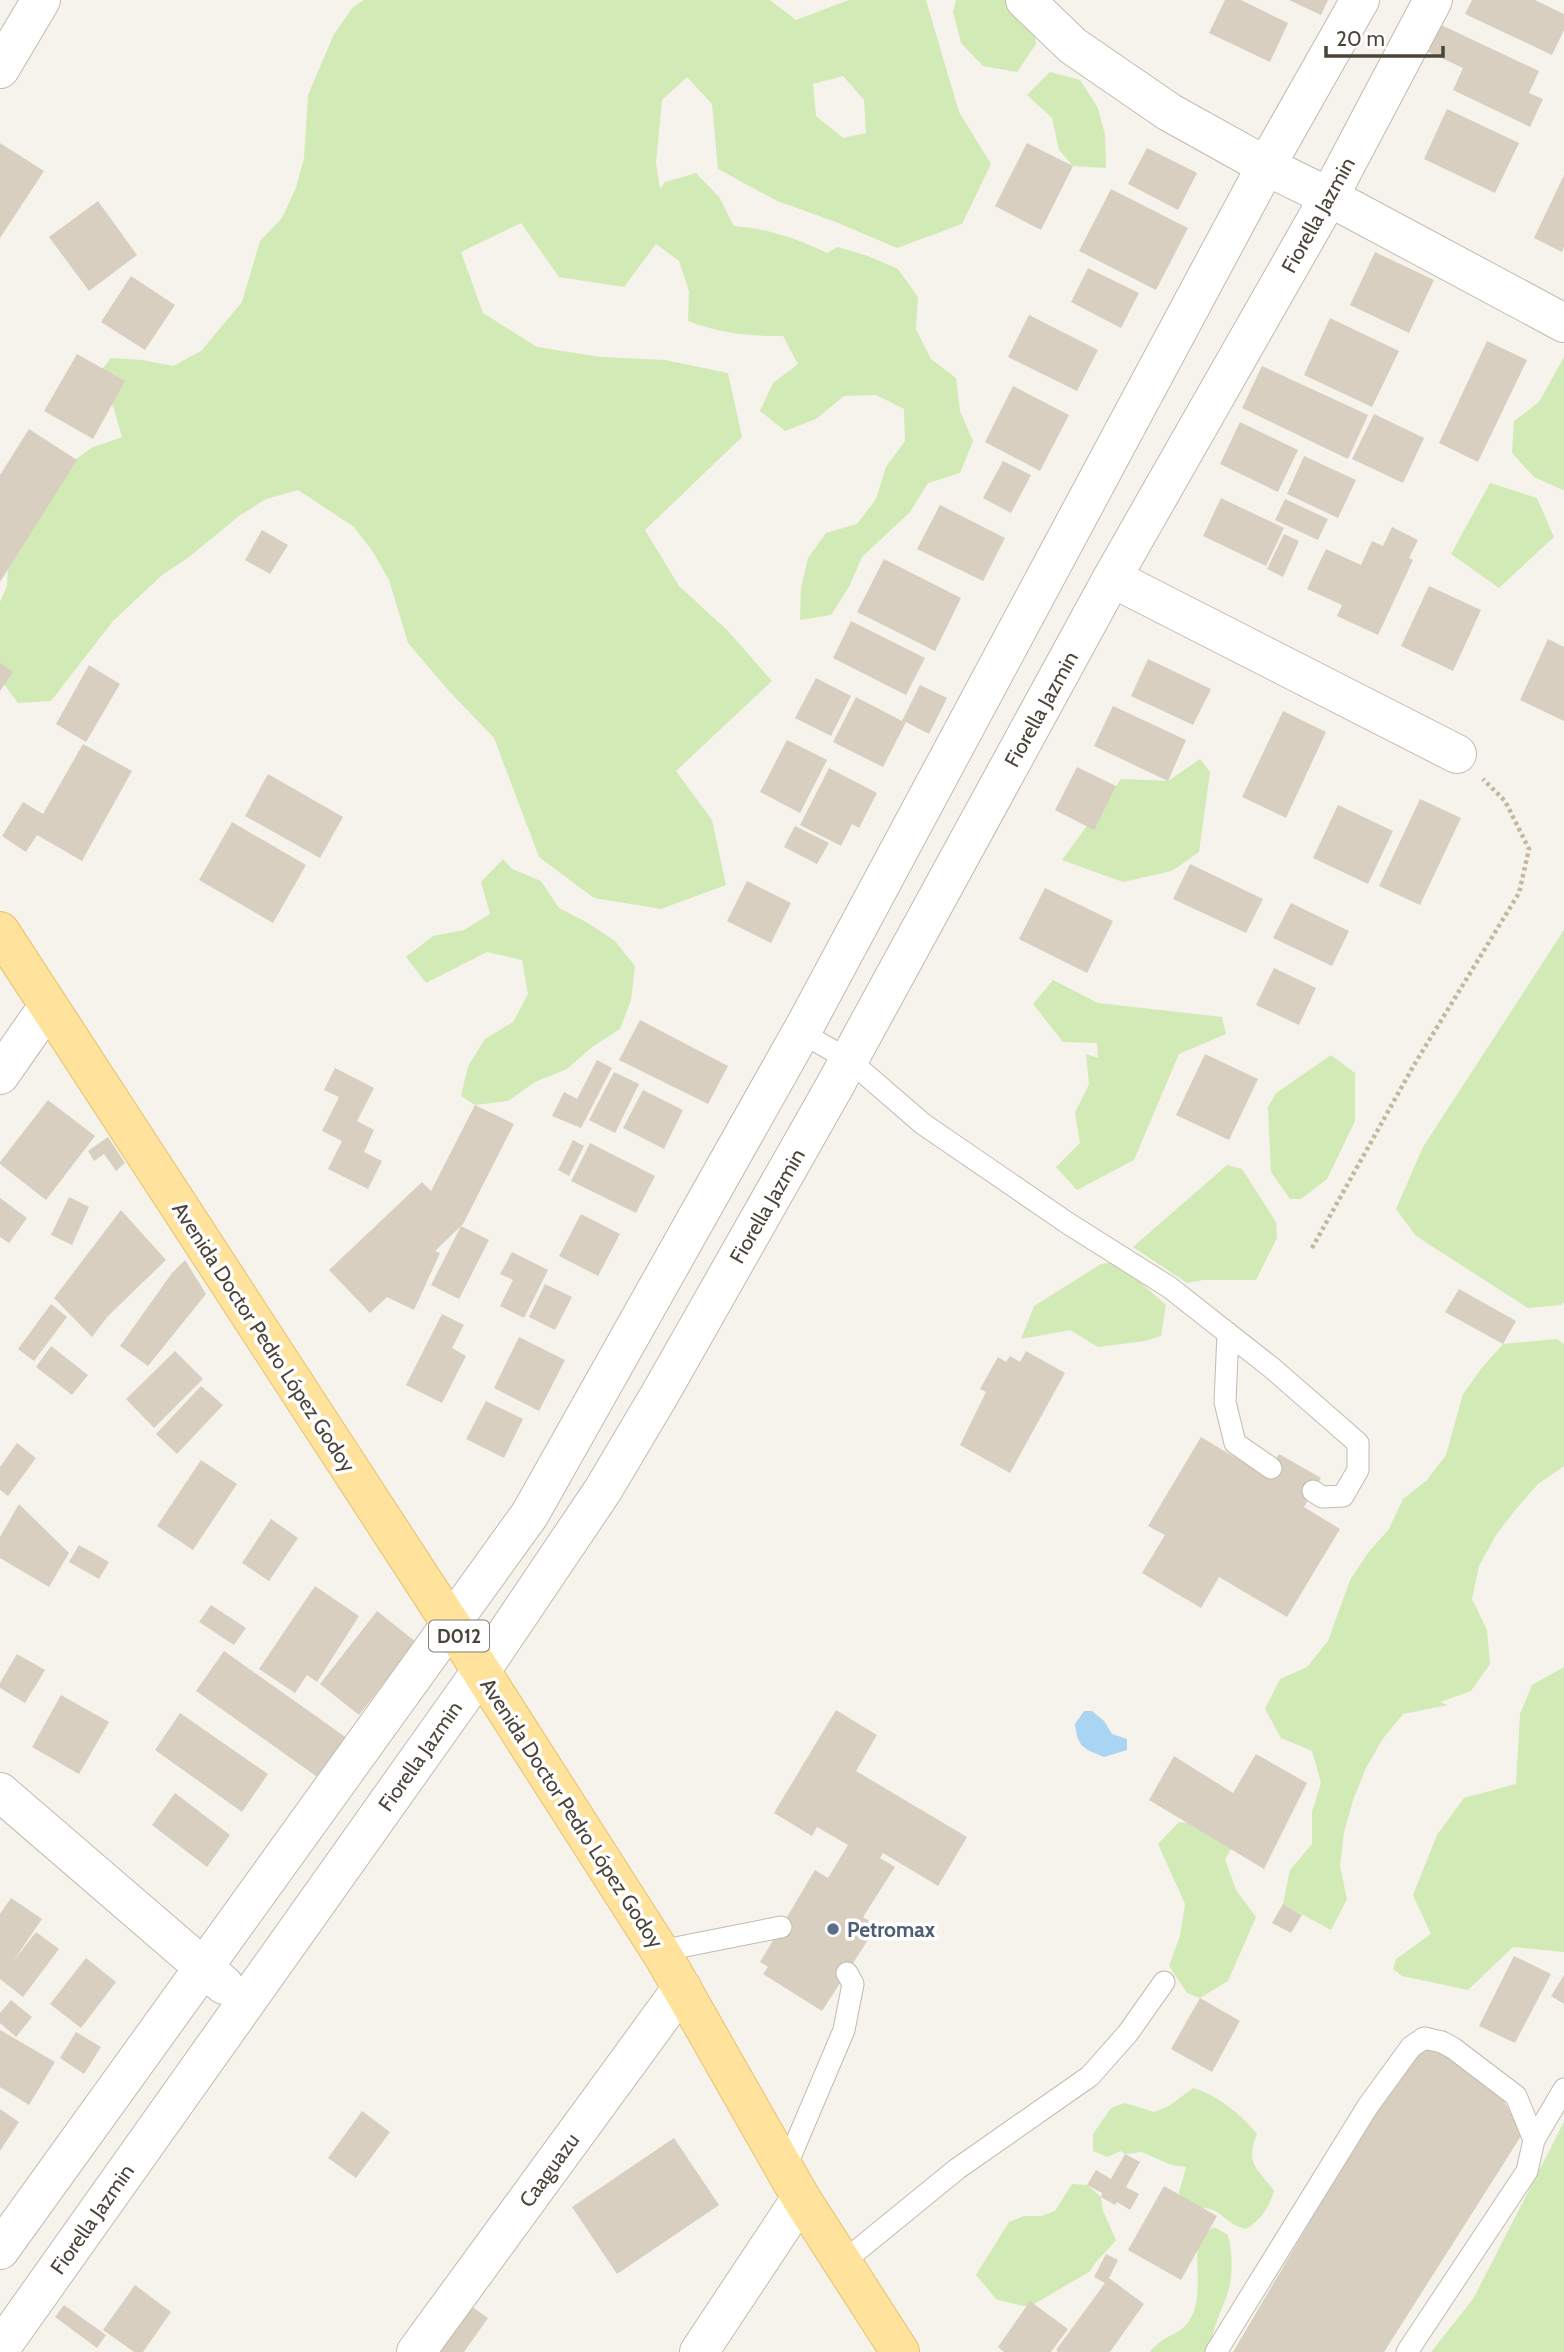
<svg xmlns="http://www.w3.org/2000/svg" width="1564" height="2352" viewBox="0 0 1564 2352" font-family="Cabin,sans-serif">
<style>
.green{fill:#d2eab5;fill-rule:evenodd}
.water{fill:#a9d4f2}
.building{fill:#d8cfc1}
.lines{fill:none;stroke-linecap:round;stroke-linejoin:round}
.service-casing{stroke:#c2bbae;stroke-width:23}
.minor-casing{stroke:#c2bbae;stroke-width:40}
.primary-casing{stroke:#e6c16a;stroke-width:40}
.path{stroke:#c4b79f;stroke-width:4.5;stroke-dasharray:3.5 3.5;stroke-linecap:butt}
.service{stroke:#fff;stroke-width:21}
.minor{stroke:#fff;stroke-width:38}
.primary{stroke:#ffe39c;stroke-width:38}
.service-dot{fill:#5c6f8a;stroke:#fff;stroke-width:2.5}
.labels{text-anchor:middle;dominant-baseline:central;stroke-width:7;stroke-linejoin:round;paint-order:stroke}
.shield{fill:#fff;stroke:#817c74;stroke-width:2}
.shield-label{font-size:19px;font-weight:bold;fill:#4b4439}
.street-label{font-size:21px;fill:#4b4439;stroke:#fff}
.service-label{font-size:21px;font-weight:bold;fill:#4e5e75;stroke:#fff;text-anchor:start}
</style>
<rect width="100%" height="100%" fill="#f6f3ec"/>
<path class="green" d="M364,0h406l26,20 53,-20h77l33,112 32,52 -29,60 -65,24 -61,-26 -59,-21 -59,-32 -6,-65 -25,-27 -25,23 -6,63 4,26 5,-7 31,-9 23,24 15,29c34,3 62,12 93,27l10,-6 31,9 30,13 20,28 -2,32 15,30 25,19 4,33 13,30 -13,32 -32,10 -18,29 -48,45 -13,30 -18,28 -31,5 1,-32 7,-30 18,-25 31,-9 19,-25 10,-32 19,-26 -1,-32 -28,-14 -32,1 -28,23 -31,12 -25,-20 13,-28 25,-19 -15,-28c-37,0 -60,-2 -95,-15l1,-30 -10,-30 -23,-17 -32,43 -65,-10 -38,-54 -60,29 22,61 54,34 64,10 64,3 63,13 14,64 -97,93 34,56 49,45 44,50 -96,90 36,49 14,65 -65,24 -67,-11 -55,-41 -45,-119 -45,-47 -41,-48 -19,-63 -16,-28 -19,-25 -56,-37 -32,9 -27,17 -50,41 -28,19 -48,45 -62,80 -33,2 -18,-24v-77l7,-16 3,-65 42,-44 39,-29 31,-11 -9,-31 -23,-22 21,-26 32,2 30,6 28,-15 41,-49 18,-61 22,-23 14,-30 8,-30 4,-63 26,-61 19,-27zM843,76l21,24 2,33 -23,5 -27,-22 -3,-32z
M956,0h70l6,11 4,33 -19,28 -34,-6 -22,-23 -8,-31z
M1050,72l30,8 18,28 7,27 1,33 -33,-2 -14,-16 -7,-32 -25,-23z
M1564,357v133h-1l-29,-13 -22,-24 2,-32 25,-19z
M1490,483l47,15 17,39 -55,51 -48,-34z
M1200,759l10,13 -11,80 -27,19 -49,11 -61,-22 59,-81 47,2z
M503,859l9,10 29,12 18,27 29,15 27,18 20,25 -4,34 -11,29 -28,18 -25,22 -32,13 -27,19 -33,4 -14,-9 7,-30 17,-27 28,-17 15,-28 -6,-34 -35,-8 -61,31 -20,-26 27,-21 31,-6 26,-16 -9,-32z
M1564,930v372l-3,3 -33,3 -112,-72 -20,-27 27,-62z
M1053,980l45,23 124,14 4,17 -47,20 -45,106 -57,30 -21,-23 24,-24 -5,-30 14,-29 -3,-30 12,4 -1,-15 -34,-1 -30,-38z
M1331,1055l24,18v48l-28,58 -26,20h-11l-19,-27 -3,-65 8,-14z
M1227,1165l15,4 34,53 1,16 -21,42h-53l-16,3 -54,-36z
M1117,1262l49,43 -5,31 -16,5 -47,6 -28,-17 -49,9 13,-33 67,-42z
M1557,1339l7,5v122l-26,18 -22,25 -20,26 -17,31 -7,33 15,31 3,34 -19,27 -31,11 8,3 -45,9 -21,26 -16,28 -13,32 -9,32 -4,34 7,33 -16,31 -48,-26 7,-34 22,-26v-32l9,-29 -9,-32 -31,-13 -16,-29 15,-30 27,-12 21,-26 22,-61 18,-27 21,-24 14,-30 24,-19 19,-25 17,-61 18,-25 22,-25z
M1564,1667v285l-51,-5 -45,43 -66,-14 -9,-7 3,-10 35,-25 -18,-39 24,-60 27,-37 52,-14 4,-70 12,-29z
M1179,1822l30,3 23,23 -7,11 11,31 20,27 -28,64 -28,17 -13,-5 -18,-27 11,-30 5,-32 -27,-60z
M1193,2088c24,7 48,26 64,46 -12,31 0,33 17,57 -6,18 -12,28 -28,38 -14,-4 -14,-6 -25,-14 -9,-8 -22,-8 -33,-8l-9,-14 7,-26 -15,-2 -29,-13 -17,2 -4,-3 -14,6 -14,-6v-17l18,-26 14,-5 29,9 15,-6z
M1564,2122v230h-133l42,-53z
M1072,2184l15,1 14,12 2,14 13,29c-9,12 -19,18 -26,31l4,-2 -65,38 -32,-7 -21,-25 33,-53 15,-6h17l14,-5z
M1214,2227l14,8c4,16 5,32 2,49 -5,23 -20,44 -19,68h-61c11,-15 23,-15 35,-26 22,-23 7,-63 15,-90z"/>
<path class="water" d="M1084,1711h8l12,10 8,13 15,5v11l-23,7c-21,-9 -26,-9 -29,-33z"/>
<path class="building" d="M1225,0h16l47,23 -18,39 -61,-29z
M1289,0h39l-7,15z
M1472,0h63l29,14v16l-12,25 -87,-41z
M1437,23l102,48 -10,22 14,6 -13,28 -77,-37 10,-22 -39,-18z
M1447,109l72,34 -24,50 -71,-34z
M0,143l44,28 -44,67z
M1027,143l46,23 -32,64 -46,-24z
M1147,148l50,25 -19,37 -50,-26z
M1564,175v72l-2,5 -28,-14z
M1111,189l77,39 -32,62 -77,-39z
M98,201l39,54 -48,36 -40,-54z
M1375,252l59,28 -25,53 -59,-28z
M1088,268l51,25 -18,35 -50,-26z
M131,276l44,29 -30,45 -44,-28z
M1029,315l69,35 -21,41 -69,-34z
M1330,318l69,33 -27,56 -68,-32z
M1487,341l40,19 -49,102 -39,-19z
M77,354l48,27 -32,58 -49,-28z
M1262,366l106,49 -20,44 -106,-51z
M1013,386l56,29 -29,56 -55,-29z
M1374,414l50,24 -21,45 -51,-24z
M1240,422l58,28 -20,42 -58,-28z
M29,429l48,31 -77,122v-107z
M1304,456l52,24 -18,38 -51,-24z
M1003,461l28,14 -20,38 -28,-15z
M1221,498l63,30 -18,38 -63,-30z
M1285,499l43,20 -10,21 -43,-20z
M940,505l65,33 -22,43 -66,-32z
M1392,527l26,13 -9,18 4,2 -35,75 -41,-19 5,-11 -35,-16 19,-40 35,16 11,-24 11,5z
M262,530l26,15 -18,29 -25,-14z
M1284,534l15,7 -16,36 -16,-8z
M884,559l77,39 -26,53 -78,-39z
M1429,586l52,24 -28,61 -52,-25z
M851,621l74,37 -19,37 -73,-37z
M1548,639l16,8v74l-44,-21z
M1148,659l63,30 -18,36 -62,-29z
M0,663l13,9 -13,19z
M89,665l31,19 -34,58 -30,-18z
M816,678l35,18 -20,40 -36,-18z
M920,685l27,13 -18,36 -23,-12 -23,45 -50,-25 23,-45 46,24z
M1113,706l73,34 -18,41 -74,-35z
M1283,711l43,21 -40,86 -44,-21z
M787,740l40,20 -27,53 -40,-21z
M83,744l49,27 -50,90 -45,-26 -11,17 -24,-16 21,-34 20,12z
M1077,767l39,19 -22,44 -39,-20z
M829,768l48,25 -18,35 -7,-4 -11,22 -41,-21z
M268,774l75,43 -23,41 -75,-42z
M1420,799l41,19 -41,87 -41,-19z
M1338,805l55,26 -25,53 -55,-26z
M232,822l74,43 -33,58 -74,-43z
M795,826l34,17 -12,21 -33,-17z
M1190,864l73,35 -17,34 -73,-34z
M747,881l44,22 -20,40 -44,-22z
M1045,888l68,33 -26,52 -68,-34z
M1291,903l58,28 -17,35 -59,-28z
M1274,968l42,20 -17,37 -43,-20z
M640,1020l88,46 -20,38 -89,-44z
M1205,1054l53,25 -29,61 -53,-25z
M597,1060l15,8 -31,60 -29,-12 12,-24 13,7z
M335,1068l39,20 -17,33 17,9 -10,22 18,9 -14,28 -40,-20 14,-28 -20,-10 17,-34 -15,-7z
M614,1072l25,12 -24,49 -26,-13z
M643,1090l40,20 -19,39 -41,-21z
M48,1100l47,36 -49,64 -46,-36v-2z
M475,1105l39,19 -51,100 -28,27 5,2 -26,57 -27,-13 -17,16 -41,-43 93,-88 9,9z
M108,1137l17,26 -9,8 -12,-17 -10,7 -6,-10z
M573,1140l11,6 -15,30 -11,-6z
M590,1143l65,33 -19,37 -65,-32z
M69,1197l20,10 -17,38 -21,-10z
M0,1198l27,20 -18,25 -9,-6z
M121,1210l45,50 -58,56 -16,21 -38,-39z
M581,1214l39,20 -22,42 -39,-20z
M461,1226l28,14 -30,59 -28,-14z
M512,1252l36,18 -24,48 -24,-12 13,-26 -13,-6z
M185,1260l21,34 -58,72 -28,-20 52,-73z
M545,1284l27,13 -17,33 -26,-13z
M1459,1289l57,32 -13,23 -58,-32z
M51,1304l16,13 -33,44 -16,-12z
M442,1314l22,11 -12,23 14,8 -24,47 -36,-18z
M519,1337l46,23 -26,51 -45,-23z
M51,1346l37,29 -16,20 -36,-28z
M175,1351l28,28 -49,49 -28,-29z
M1026,1351l39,22 -55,100 -50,-28 26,-53 -6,-3 18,-32 8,5 4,-6 10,6z
M201,1386l22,19 -46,49 -21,-20z
M486,1401l37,18 -19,39 -38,-19z
M1201,1437l65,39 13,-22 42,24 -17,29 36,22 -53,88 -68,-40 -18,31 -59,-35 23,-38 -17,-9z
M17,1443l19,15 -28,38 -8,-6v-23z
M201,1460l36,24 -44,66 -36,-24z
M19,1504l50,49 -20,34 -49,-29v-21z
M271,1519l27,19 -29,43 -27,-18z
M79,1545l30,17 -10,17 -30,-17z
M315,1586l44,30 -42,66 -10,-7 -12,18 -36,-24z
M211,1605l35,23 -12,17 -35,-23z
M377,1611l39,31 -57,73 -39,-31z
M224,1651l127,90 -28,40 -127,-90z
M17,1654l28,16 -20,33 -25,-15v-5z
M61,1695l48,27 -30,52 -47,-27z
M836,1710l41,25 -21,36 111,66 -29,49 -55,-33 -3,5 15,9 -32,50 14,9 -55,85 -59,-37 5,-7 -8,-5 55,-92 13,8 20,-33 -31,-18 -5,9 -38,-23z
M180,1713l88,61 -26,38 -87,-62z
M1256,1754l51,29 -43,86 -115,-69 25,-44 59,37z
M175,1793l55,42 -23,32 -55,-42z
M11,1898l31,21 -30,44 24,-31 23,17 -36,48 -23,-18v-65z
M1283,1904l19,11 -11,18 -19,-10z
M1514,1956l37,18 -36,69 -36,-17z
M86,1958l30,24 -35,46 -31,-24z
M1564,1975v29l-13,-8z
M1200,1998l40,23 -28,51 -41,-23z
M11,2000l21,17 -16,20 -16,-14v-10z
M0,2030l55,32 -26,43 -29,-18z
M76,2032l25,15 -17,27 -24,-16z
M1441,2043l54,43 28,47 -139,219h-151l171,-290z
M0,2109l19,13 -19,29z
M362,2111l28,21 -34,46 -28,-20z
M674,2138l45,67 -102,69 -45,-67z
M1125,2154l15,8 -14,25 13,7 -9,16 -13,-8 -2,3 -14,-8 1,-4 -15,-8 9,-15 15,9z
M1164,2186l53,30 -36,64 -53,-30z
M1106,2254l12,6 -9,18 35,26 -34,48h-52l-2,-2 49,-67 -11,-6z
M135,2285l36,27 -28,40h-9l-31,-22z
M461,2299l27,19 -24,34h-40z
M1030,2301l38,28 -17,23h-47l-6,-5z
M64,2305l42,30 -9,13 -42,-31z"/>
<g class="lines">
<g class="service-casing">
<path id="service" d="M802,1033l47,27 74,64 146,100 100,63 103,81 86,75v27l-15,26 -21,1 -9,-6
M1228,1333l-3,69 10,41 36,25
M660,1951l121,-24
M1534,2140l30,-51
M785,2169l59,-139 9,-46 -6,-11
M843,2262l114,-93 133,-93 38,-43 36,-51
M1216,2352l152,-246 43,-59 13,-9 18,4 11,6 63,48 18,44 -7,31 -120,181"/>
</g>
<g class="minor-casing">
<path id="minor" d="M1025,0l48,46 96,66 97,54 63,31 235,126
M0,69l41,-69
M1112,578l345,176
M0,1075l48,-69
M0,1792l224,193
M0,2250l530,-736 277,-492 459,-856 94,-166
M0,2349l481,-678 122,-181 57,-96 173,-305 279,-511 217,-381 104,-197
M416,2352l266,-364
M699,2352l102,-154"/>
</g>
<g class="primary-casing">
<path id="primary" d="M0,931l451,693 214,335 136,239 99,154"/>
</g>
<path class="path" d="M1312,1248l102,-183 105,-172 10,-44 -24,-48 -22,-22"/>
<use href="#service" class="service"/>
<use href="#minor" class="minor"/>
<use href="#primary" class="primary"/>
</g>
<circle class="service-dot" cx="833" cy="1929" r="7"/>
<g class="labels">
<rect class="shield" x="429" y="1620.5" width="60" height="31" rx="5"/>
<g class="shield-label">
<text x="459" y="1636">D012</text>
</g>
<g class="street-label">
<text transform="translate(1318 215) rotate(-61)">Fiorella Jazmin</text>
<text transform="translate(1041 709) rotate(-61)">Fiorella Jazmin</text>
<text transform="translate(767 1206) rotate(-60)">Fiorella Jazmin</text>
<text transform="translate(264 1337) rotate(57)">Avenida Doctor Pedro López Godoy</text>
<text transform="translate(420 1756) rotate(-55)">Fiorella Jazmin</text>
<text transform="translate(572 1813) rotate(57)">Avenida Doctor Pedro López Godoy</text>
<text transform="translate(549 2170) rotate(-54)">Caaguazu</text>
<text transform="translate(92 2219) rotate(-55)">Fiorella Jazmin</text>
</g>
<g class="service-label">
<text x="847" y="1929">Petromax</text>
</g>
</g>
<path d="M1326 46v10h117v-10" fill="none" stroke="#4b4439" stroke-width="3.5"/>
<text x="1336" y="46" font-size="21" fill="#4b4439" stroke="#ffffff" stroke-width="5" paint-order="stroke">20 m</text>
</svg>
